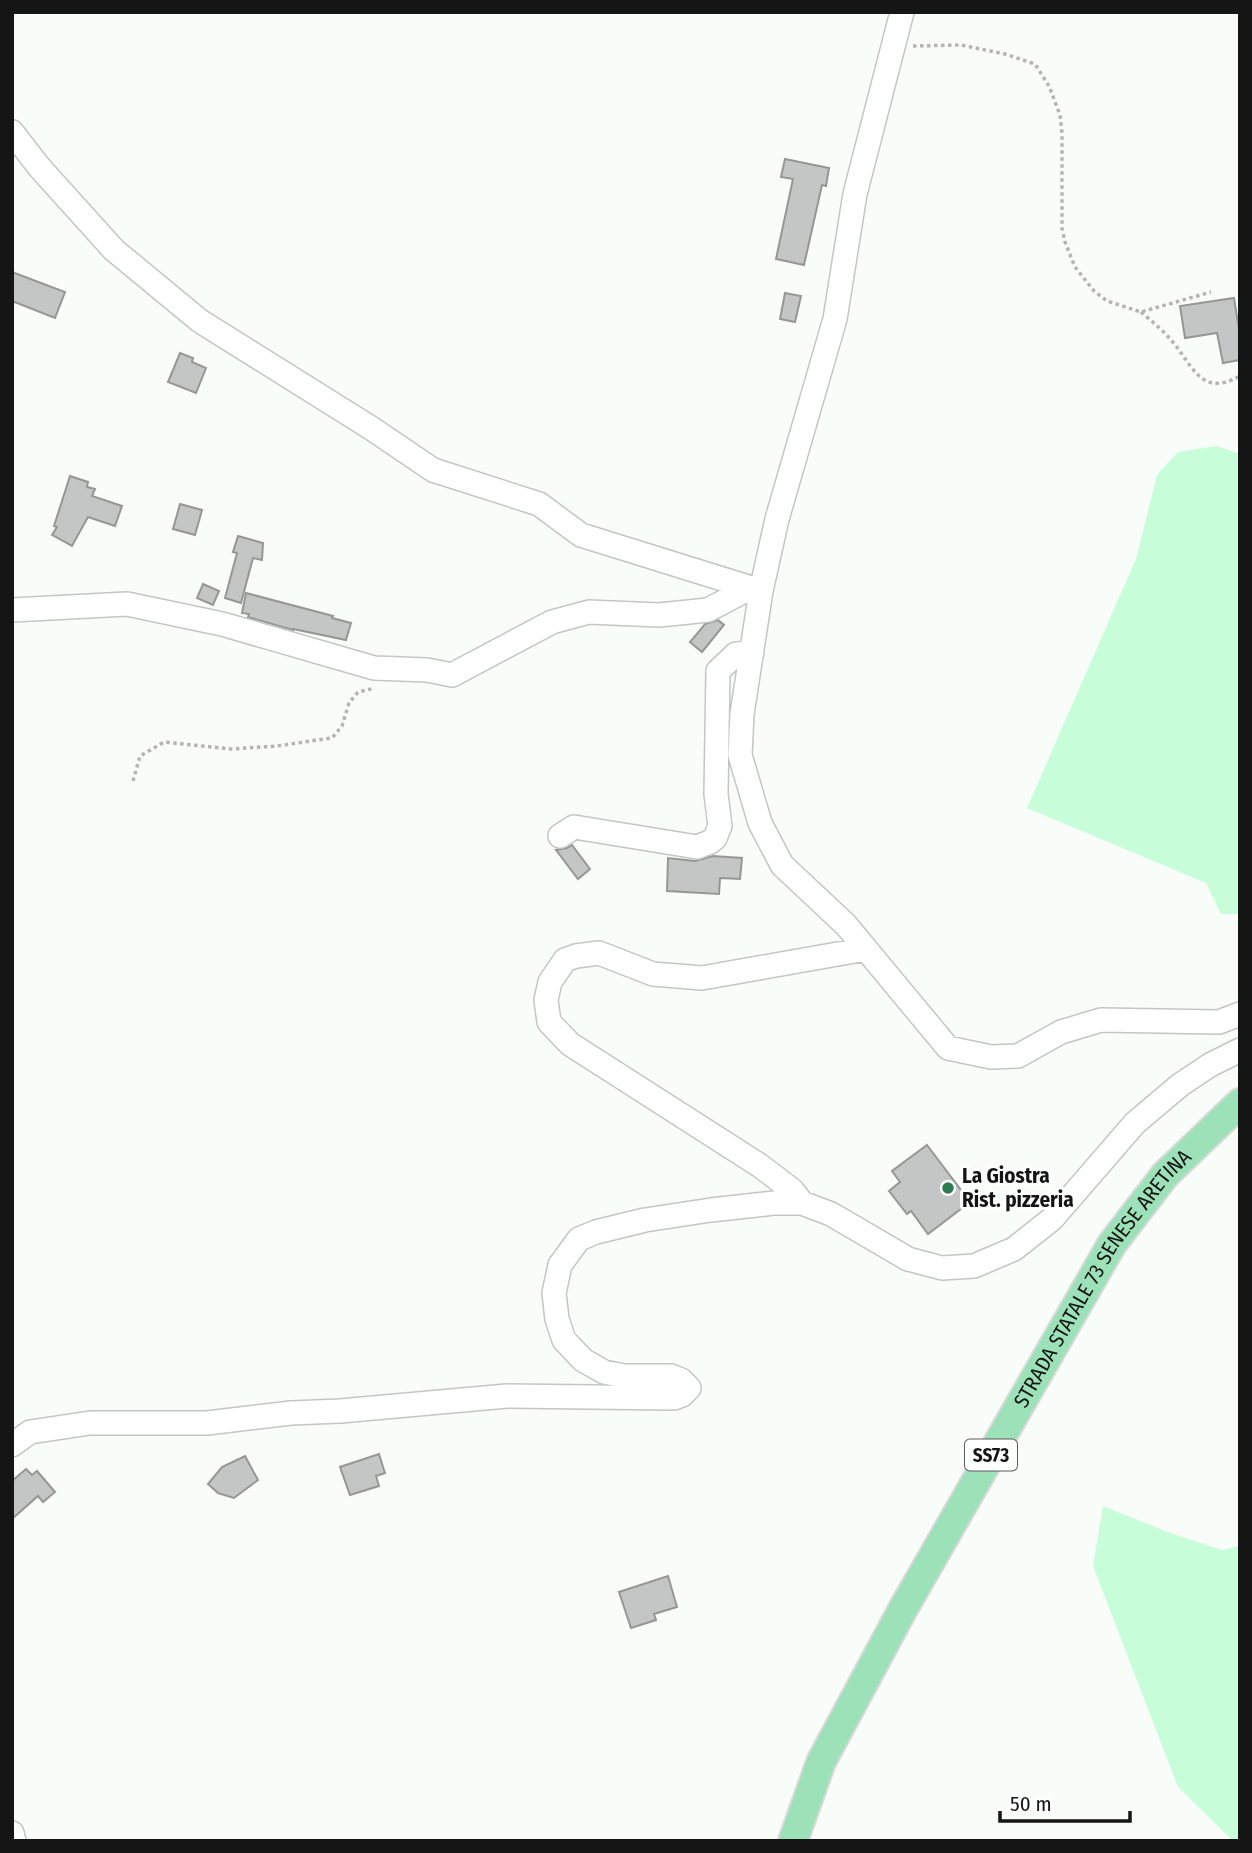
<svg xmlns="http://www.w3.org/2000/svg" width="1252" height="1853" viewBox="0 0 1252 1853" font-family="'Fira Sans Condensed',sans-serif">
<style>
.green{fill:#c7fdd8}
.building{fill:#c3c6c4;stroke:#959795;stroke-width:2}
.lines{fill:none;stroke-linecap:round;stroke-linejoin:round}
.minor-casing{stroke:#c3c6c4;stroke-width:26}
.major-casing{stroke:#d9dad9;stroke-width:32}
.path{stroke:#b2b5b3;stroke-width:3.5;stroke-dasharray:3.5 3.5;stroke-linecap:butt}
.minor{stroke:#fff;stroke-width:23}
.major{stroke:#9de1b9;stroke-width:28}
.poi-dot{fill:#2b7d4f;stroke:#fff;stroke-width:2.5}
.labels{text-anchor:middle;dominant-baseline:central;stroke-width:6;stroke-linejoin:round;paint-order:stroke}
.shield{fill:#fff;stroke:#5a5b5a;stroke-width:2}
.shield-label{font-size:19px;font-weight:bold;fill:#141514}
.poi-label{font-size:21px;font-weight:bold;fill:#141514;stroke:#fff;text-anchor:start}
.street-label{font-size:21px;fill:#141514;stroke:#fff}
</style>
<rect width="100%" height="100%" fill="#f9fdfa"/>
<path class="green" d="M1217,446l23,8v460h-19l-15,-31 -179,-75 109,-249 21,-84 21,-23z
M1103,1506l67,27 52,17 18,-4v295h-7l-55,-54 -85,-221z"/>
<path class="building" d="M785,159l44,9 -3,18 -4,-1 -18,80 -28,-6 17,-80 -12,-2z
M12,272l53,20 -10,26 -43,-17z
M785,293l16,3 -6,26 -15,-3z
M1234,298l6,37v25l-17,3 -6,-30 -32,5 -5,-32z
M180,353l13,5 -1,4 14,6 -10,25 -28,-11z
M70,476l18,6 -1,5 8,2 -3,7 30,10 -7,20 -27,-9 -16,29 -20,-11 5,-8 -3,-1z
M180,504l22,6 -7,25 -22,-6z
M238,536l25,7 -1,17 -9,-2 -12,45 -16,-5 12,-45 -4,-1z
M203,584l16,7 -6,14 -16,-7z
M246,593l87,23 -1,2 19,5 -5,17 -53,-11v1l-45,-13 1,-3 -7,-1z
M718,620l6,5 -22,27 -12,-10 15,-18z
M572,845l18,24 -12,10 -22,-29 11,-2z
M713,856l29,2 -2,21 -20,-1 -1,16 -52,-3 1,-33 27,3z
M927,1145l43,57 -42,32 -17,-23 -4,3 -18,-23 11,-9 -8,-11z
M379,1454l6,19 -9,3 3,10 -29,9 -10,-28z
M245,1456l13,24 -24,18 -16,-5 -10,-9 14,-17z
M26,1469l6,6 5,-4 18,21 -12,10 -5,-6 -26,23v-38z
M668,1576l9,31 -23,7 2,6 -25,8 -12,-36z"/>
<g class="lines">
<g class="minor-casing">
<path id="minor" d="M902,12l-47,182 -20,125 -58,200 -16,72 -19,123 -2,41 20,68 22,42 64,60 102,123 43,9 27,-1 43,-24 40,-12 118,2 21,-8
M12,132l28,36 74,82 86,71 171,107 62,42 106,34 42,31 180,56
M12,610l115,-6 95,20 152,44 53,2 25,5 100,-53 37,-10 70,3 49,-5 42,-22
M560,836l14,-9 123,20 13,-5 5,-4 5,-12 -4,-32 2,-123 18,-17 16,-1
M802,1203l-10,-13 -33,-25 -189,-121 -21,-22 -3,-22 4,-18 15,-22 11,-4 23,-3 54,21 49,4 164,-29
M12,1445l18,-13 60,-9h117l84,-10 49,-2 167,-15 167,2 8,-3 7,-7 -8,-8 -10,-4h-47l-20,-4 -21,-12 -19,-20 -7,-21 -3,-26 6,-28 19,-26 17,-7 49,-12 66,-10 63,-7h28l29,11 77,45 34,9 32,-2 40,-17 38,-30 83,-96 45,-38 30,-20 30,-15
M12,1833l2,8"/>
</g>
<g class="major-casing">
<g id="major">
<path id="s1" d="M793,1841l28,-79 82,-153 209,-365 53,-69 75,-72"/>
</g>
</g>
<path class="path" d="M913,46l48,-1 44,9 30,10 14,22 11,29 2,18v95l3,14 10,25 19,24 13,10 34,11 70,-20
M1141,312c10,9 21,17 29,27 22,23 29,60 70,37
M133,781l7,-25 24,-14 67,7 46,-3 55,-8 10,-12 7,-23 9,-11 17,-4"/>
<use href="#minor" class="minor"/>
<use href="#major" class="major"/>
</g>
<circle class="poi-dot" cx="948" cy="1188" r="7"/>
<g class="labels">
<rect class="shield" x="965" y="1439.5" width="52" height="31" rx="5"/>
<g class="shield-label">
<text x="991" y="1455">SS73</text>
</g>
<g class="poi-label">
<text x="962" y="1176">La Giostra<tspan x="962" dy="24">Rist. pizzeria</tspan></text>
</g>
<g class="street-label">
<text stroke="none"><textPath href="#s1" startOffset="644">STRADA STATALE 73 SENESE ARETINA</textPath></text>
</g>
</g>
<rect width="1252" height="1853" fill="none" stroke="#141514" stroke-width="28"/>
<path d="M1000 1811v10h130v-10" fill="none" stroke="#141514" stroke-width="3.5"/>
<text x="1010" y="1811" font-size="21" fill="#141514" stroke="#ffffff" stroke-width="5" paint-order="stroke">50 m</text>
</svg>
